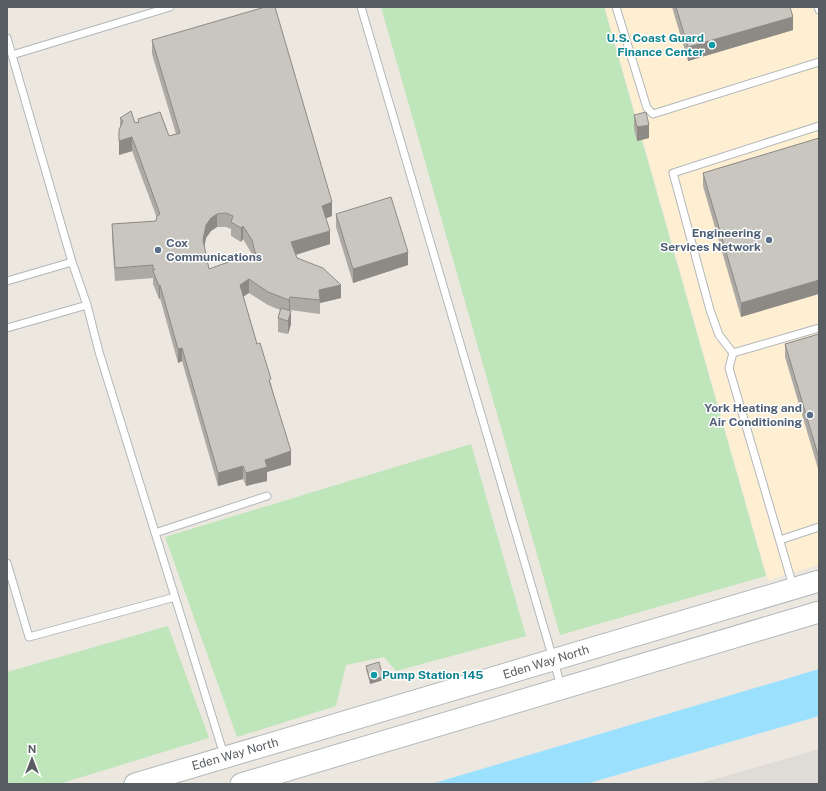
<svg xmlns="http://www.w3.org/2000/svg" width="826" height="791" viewBox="0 0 826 791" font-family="'Public Sans',sans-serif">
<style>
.commercial{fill:#feefd2}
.industrial{fill:#dfdbd7}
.green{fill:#bfe5ba}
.water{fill:#9ce0ff}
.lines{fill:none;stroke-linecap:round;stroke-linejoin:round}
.lane-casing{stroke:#b2b7bb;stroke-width:9}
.secondary-casing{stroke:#b3b8bd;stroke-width:23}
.lane{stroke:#fff;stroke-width:7}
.secondary{stroke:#fff;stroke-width:21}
.wall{fill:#ada9a4;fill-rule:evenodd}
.shaded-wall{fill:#8d8a86}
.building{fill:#c9c5bf;stroke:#8d8a86;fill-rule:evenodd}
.culture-dot{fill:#0f9aa8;stroke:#fff;stroke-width:1.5}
.service-dot{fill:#5c6f8a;stroke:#fff;stroke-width:1.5}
.labels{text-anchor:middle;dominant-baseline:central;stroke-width:3;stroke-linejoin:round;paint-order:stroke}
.culture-label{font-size:12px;font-weight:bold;fill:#0d838f;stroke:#fff;text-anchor:end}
.service-label{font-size:12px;font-weight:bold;fill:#4e5e75;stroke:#fff;text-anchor:end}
.street-label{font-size:12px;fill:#585d61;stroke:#fff}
</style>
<rect width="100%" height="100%" fill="#ece8df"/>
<path class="commercial" d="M605,7h214v558l-51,15z"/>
<path class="industrial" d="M819,749v35h-121z"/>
<path class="green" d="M381,7h223l162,569 -206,59z
M471,444l55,192 -130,35 -12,-14 -38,8 -10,41 -99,31 -72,-200z
M168,626l41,112 -150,46h-52v-112z"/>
<path class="water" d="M819,669v47l-233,68h-155z"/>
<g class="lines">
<g class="lane-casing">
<path id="lane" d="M170,7l-158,48 60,207 15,43 12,47 125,403
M361,7l200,679
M616,7l31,101 6,6 166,-52
M818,7l1,3
M7,38l5,17
M7,281l65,-19
M7,328l80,-23
M733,353l-14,-18 -9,-25 -37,-137 146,-47
M155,533l112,-37
M780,540l39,-13
M7,563l22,74 146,-40
M793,586l-64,-218 4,-15 86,-25"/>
</g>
<g class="secondary-casing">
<path id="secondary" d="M135,784l684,-203
M241,784l578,-172"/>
</g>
<use href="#lane" class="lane"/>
<use href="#secondary" class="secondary"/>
</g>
<path class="wall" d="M672,7h118l3,23 -105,31z
M152,40l180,176 -6,2 4,26 -34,11 1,3 44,40 -21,5v11l-30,-4 1,14 -3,10 -10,-2v-14l2,-8 -12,-5 -19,-12 -6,3 14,48 14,40 20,81 -24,7v9l-21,5 -3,-7 -25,7 -36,-125 -4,2 -18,-65 -1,1 -6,-15v-6l-38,3 -3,-43v-14l44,-3 1,-3 -25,-67 -13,4v-25l1,-3v-9l15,5 3,-1v-3l31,17 7,-2 -24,-80zM217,227h9l5,2v7l10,6 2,-3 9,15 1,3 -44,12 -5,-22 2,-9 5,-7z
M634,115l15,23 -12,3 -3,-12z
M819,138l-78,179 -38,-131v-13z
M336,214l72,51 -55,18 -17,-56z
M819,334v138l-34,-115v-13z
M366,666l17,14 -13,4 -4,-15z"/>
<path class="shaded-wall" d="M793,17v13l-105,31v-14z
M649,125v13l-12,3v-14z
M132,137v14l-13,4v-14z
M332,202v14l-10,4v-14z
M217,214v13l-6,4 -5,7 -3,16v-14l3,-15 5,-7z
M243,226v13l-2,3v-14z
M330,231v13l-39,12v-14z
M408,252v13l-55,18v-14z
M249,279v14l-9,6v-14z
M819,280v14l-78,23v-14z
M160,285v13l-1,1v-13z
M341,285v13l-21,5 -1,-13z
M290,297v13l-1,3v-13z
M291,311v13l-3,10v-13z
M182,348v13l-4,2v-14z
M291,451v14l-24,7v9l-21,5v-13l19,-13z
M243,466v13l-25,7v-13z
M383,677v3l-13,4v-4z"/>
<path class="building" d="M265,7h10l57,195 -10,4 8,25 -39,11 6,16 26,10 18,17 -22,5 1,10 -30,-3 -1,3 -21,-8 -19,-13 -9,6 17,59 3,-1 11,36 -2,1 22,71 -26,9 2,7 -21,6 -3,-7 -25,7 -36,-125 -4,1 -18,-64 -1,1 -6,-15 2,-2h-2v-4l-38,3 -3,-44 44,-3 1,-5 3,-2 -28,-77 -13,4v-11l4,-9 -3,-3 11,-7 4,12 4,-1 -1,-3 22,-7 9,24 11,-3 -28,-93zM226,213l7,3 -2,6 10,6 2,-2 9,14 4,16 -22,4 -25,9 -6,-29 3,-15 5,-7 6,-4z
M676,7h114l3,10 -105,30z
M646,112l3,13 -12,2 -3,-12z
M819,138v142l-78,23 -38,-130z
M391,197l17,55 -55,17 -17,-55z
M281,308l10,3 -3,10 -10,-3z
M819,334v124l-34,-114z
M379,662l4,15 -13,3 -4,-14z"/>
<g class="culture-dot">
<circle cx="712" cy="45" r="4"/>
<circle cx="374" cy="675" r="4"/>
</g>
<g class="service-dot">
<circle cx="769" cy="240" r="4"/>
<circle cx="158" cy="250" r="4"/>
<circle cx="810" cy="415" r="4"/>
</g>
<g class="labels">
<g class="culture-label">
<text x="704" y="38">U.S. Coast Guard<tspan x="704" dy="14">Finance Center</tspan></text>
<text x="382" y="675" text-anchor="start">Pump Station 145</text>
</g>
<g class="service-label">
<text x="761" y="233">Engineering<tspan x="761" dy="14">Services Network</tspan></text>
<text x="166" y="243" text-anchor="start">Cox<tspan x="166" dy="14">Communications</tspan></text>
<text x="802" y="408">York Heating and<tspan x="802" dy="14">Air Conditioning</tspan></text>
</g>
<g class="street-label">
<text transform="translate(546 662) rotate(-17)">Eden Way North</text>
<text transform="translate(235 754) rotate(-16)">Eden Way North</text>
</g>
</g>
<rect width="826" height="791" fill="none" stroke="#585d61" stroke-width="16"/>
<g transform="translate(32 759)" stroke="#ffffff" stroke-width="3" paint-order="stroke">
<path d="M0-3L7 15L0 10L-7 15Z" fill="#585d61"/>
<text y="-6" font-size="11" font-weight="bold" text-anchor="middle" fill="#585d61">N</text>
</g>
</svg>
